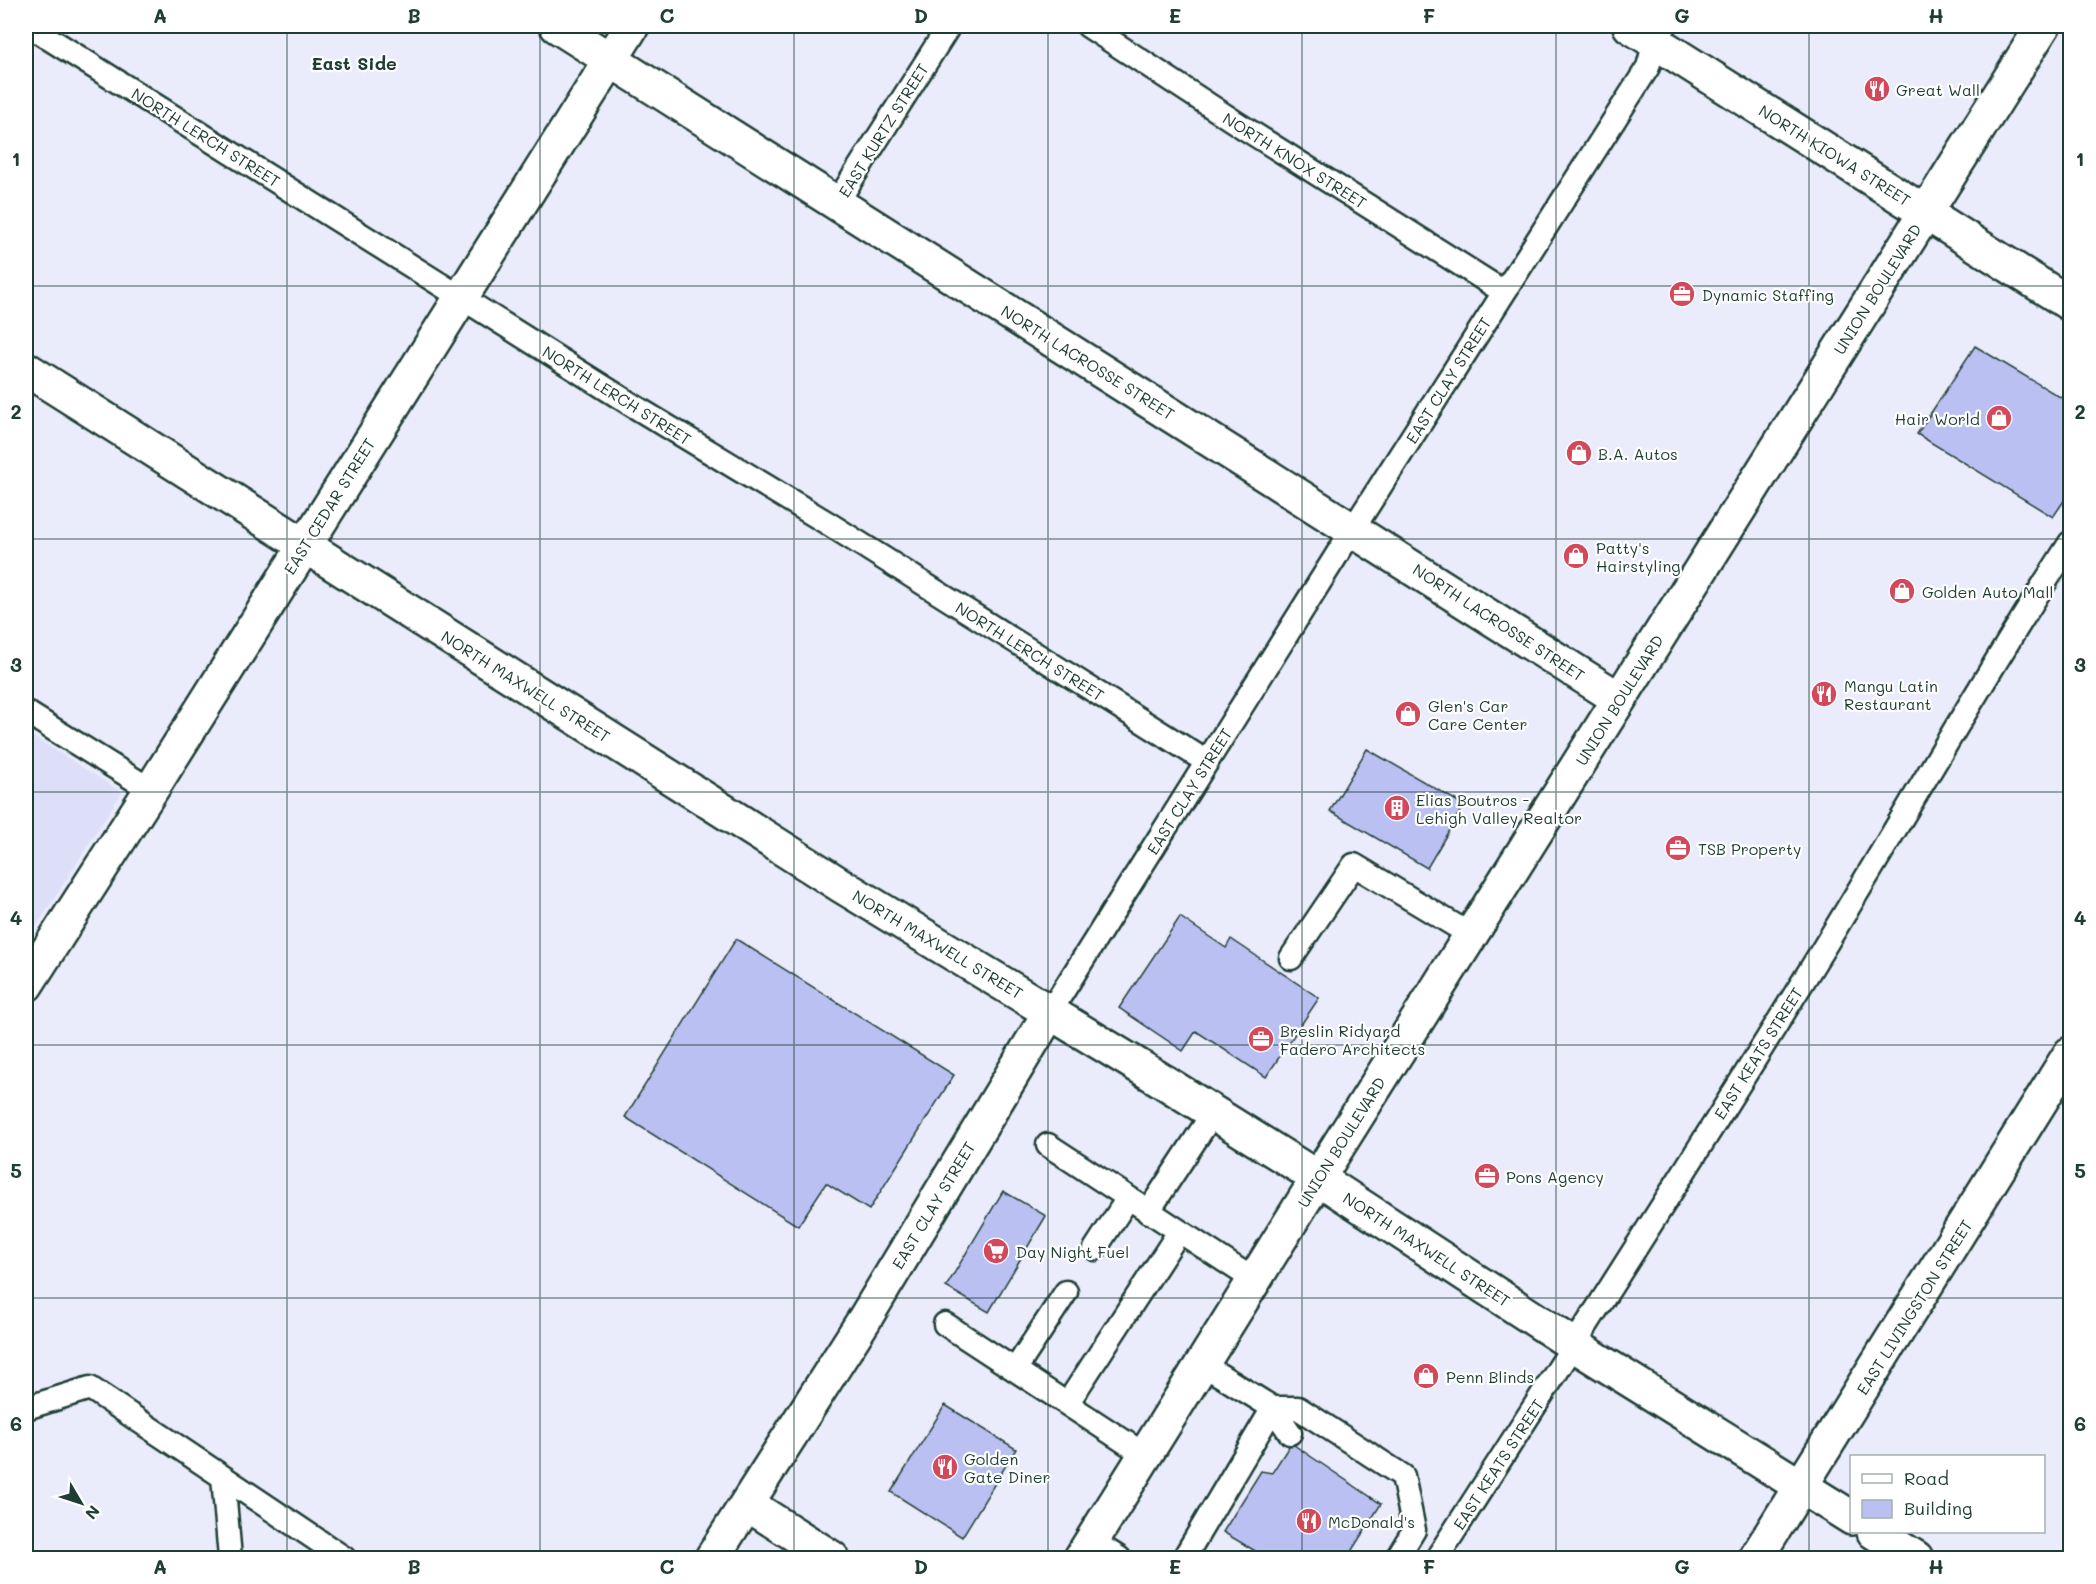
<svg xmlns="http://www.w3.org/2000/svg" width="2096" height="1584" viewBox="0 0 2096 1584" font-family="Mali,sans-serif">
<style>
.built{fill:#dddff8}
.building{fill:#bbc0f2;stroke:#1f3d34;stroke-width:1.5}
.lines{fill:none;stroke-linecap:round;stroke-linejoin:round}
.lane-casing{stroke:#1f3d34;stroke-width:27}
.street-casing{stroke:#1f3d34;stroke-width:38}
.primary-casing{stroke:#1f3d34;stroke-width:38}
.lane{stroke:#fff;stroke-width:22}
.street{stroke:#fff;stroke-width:33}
.primary{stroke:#fff;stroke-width:33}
.grid{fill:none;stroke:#1f3d34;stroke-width:1.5;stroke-opacity:0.55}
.labels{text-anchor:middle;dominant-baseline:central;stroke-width:4.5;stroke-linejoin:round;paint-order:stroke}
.poi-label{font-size:16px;fill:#1f3d34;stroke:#fff;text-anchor:start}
.street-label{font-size:16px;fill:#1f3d34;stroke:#fff}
.neighbourhood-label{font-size:18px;font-weight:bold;fill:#1f3d34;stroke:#fff}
.neatline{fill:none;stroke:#1f3d34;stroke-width:2}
.grid-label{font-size:20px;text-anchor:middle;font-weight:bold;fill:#1f3d34}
</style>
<rect width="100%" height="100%" fill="#ebecfb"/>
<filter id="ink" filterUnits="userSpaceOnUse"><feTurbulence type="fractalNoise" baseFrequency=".0167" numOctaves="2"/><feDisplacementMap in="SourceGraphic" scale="12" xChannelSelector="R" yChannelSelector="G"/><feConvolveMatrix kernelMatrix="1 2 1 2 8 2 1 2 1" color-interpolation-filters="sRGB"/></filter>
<g filter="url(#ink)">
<path class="built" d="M26,732l96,60 -96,151z"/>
<path class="building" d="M1975,346l95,57v89l-17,25 -136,-83z
M1367,749l97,56 -37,63 -97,-57z
M1180,917l46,31 5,-9 88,59 -53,79 -70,-46 -13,20 -64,-43z
M736,939l218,136 -85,135 -43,-27 -28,43 -173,-109z
M1003,1191l43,25 -57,96 -43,-25z
M945,1405l71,44 -54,88 -71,-45z
M1291,1443l90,61 -34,54h-80l-44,-26 38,-61 11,2z"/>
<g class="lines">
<g class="lane-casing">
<path id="lane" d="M29,26l608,382 192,116 378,238
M1088,26l150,98 266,168
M836,204l113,-178
M26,712l125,78
M1291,958l63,-93 117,70
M1050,1012l303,-483 295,-462 7,-26 10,-15
M1048,1145l206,135
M1148,1212l65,-99
M1095,1249l33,-51
M945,1324l200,131
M1202,1364l71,44h25l105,68 11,54 -17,28
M1015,1370l51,-78
M1067,1404l112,-172
M26,1408l64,-20 254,170
M223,1477l7,81
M1092,1541l27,17
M1184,1558l89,-150 17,25
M1437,1558c129,-200 258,-401 383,-604 84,-137 163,-276 250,-411"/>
</g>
<g class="street-casing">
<path id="street" d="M557,26l1062,673
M1630,26l440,278
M26,369l816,517 303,184 173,108 256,167 278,173
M26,985l125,-195 481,-764
M747,1504l85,54
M1874,1532l42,26
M712,1558l152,-238 186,-308
M1756,1558l314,-504"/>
</g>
<g class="primary-casing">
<path id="primary" d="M1081,1558l237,-380 725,-1152"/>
</g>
<use href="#lane" class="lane"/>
<use href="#street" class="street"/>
<use href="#primary" class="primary"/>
</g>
</g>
<path class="grid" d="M287,26v1532M540,26v1532M794,26v1532M1048,26v1532M1302,26v1532M1556,26v1532M1809,26v1532M26,286h2044M26,539h2044M26,792h2044M26,1045h2044M26,1298h2044"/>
<defs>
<g id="restaurant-disc" transform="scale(1.35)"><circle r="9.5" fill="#d1495b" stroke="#fff"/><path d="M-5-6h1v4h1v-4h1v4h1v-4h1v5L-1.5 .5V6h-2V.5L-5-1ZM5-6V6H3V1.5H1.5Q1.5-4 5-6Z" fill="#fff"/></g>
<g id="office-disc" transform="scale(1.35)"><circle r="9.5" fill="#d1495b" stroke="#fff"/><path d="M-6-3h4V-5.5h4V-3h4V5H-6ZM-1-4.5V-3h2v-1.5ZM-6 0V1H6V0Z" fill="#fff"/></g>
<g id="shop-disc" transform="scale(1.35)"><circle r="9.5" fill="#d1495b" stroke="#fff"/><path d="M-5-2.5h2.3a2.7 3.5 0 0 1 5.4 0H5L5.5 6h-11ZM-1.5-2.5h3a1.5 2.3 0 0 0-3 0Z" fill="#fff"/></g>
<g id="building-disc" transform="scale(1.35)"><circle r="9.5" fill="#d1495b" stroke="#fff"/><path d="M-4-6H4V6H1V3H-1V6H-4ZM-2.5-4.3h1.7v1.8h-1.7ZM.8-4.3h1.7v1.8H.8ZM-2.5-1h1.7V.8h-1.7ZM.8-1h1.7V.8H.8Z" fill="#fff"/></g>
<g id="supermarket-disc" transform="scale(1.35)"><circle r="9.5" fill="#d1495b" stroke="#fff"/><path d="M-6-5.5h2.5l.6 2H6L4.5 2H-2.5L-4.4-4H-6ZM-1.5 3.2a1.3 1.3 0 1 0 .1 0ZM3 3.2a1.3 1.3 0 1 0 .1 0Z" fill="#fff"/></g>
</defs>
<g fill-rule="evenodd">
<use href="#restaurant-disc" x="1877" y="89"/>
<use href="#office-disc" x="1682" y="294"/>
<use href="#shop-disc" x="1999" y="418"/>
<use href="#shop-disc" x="1579" y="453"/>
<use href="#shop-disc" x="1576" y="556"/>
<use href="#shop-disc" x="1902" y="591"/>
<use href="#restaurant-disc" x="1824" y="694"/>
<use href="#shop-disc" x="1408" y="714"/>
<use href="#building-disc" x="1397" y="808"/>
<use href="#office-disc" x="1678" y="848"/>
<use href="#office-disc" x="1261" y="1039"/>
<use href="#office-disc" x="1487" y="1176"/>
<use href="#supermarket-disc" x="996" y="1251"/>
<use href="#shop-disc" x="1426" y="1376"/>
<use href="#restaurant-disc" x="945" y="1467"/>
<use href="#restaurant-disc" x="1309" y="1521"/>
</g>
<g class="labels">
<g class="poi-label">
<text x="1896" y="89">Great Wall</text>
<text x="1702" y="294">Dynamic Staffing</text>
<text x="1980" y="418" text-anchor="end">Hair World</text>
<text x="1598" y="453">B.A. Autos</text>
<text x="1596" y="547">Patty's<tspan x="1596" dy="18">Hairstyling</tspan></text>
<text x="1922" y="591">Golden Auto Mall</text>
<text x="1844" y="685">Mangu Latin<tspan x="1844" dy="18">Restaurant</tspan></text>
<text x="1428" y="705">Glen's Car<tspan x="1428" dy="18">Care Center</tspan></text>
<text x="1416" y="799">Elias Boutros -<tspan x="1416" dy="18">Lehigh Valley Realtor</tspan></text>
<text x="1698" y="848">TSB Property</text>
<text x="1280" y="1030">Breslin Ridyard<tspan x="1280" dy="18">Fadero Architects</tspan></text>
<text x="1506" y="1176">Pons Agency</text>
<text x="1016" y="1251">Day Night Fuel</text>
<text x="1446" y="1376">Penn Blinds</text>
<text x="964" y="1458">Golden<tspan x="964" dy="18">Gate Diner</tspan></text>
<text x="1328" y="1521">McDonald's</text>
</g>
<g class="street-label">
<text transform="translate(883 130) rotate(-58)">EAST KURTZ STREET</text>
<text transform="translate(206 137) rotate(32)">NORTH LERCH STREET</text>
<text transform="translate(1835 155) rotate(32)">NORTH KIOWA STREET</text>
<text transform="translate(1295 160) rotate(32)">NORTH KNOX STREET</text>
<text transform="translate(1877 289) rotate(-58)">UNION BOULEVARD</text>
<text transform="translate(1088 362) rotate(32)">NORTH LACROSSE STREET</text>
<text transform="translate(1448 380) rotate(-58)">EAST CLAY STREET</text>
<text transform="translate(617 395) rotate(32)">NORTH LERCH STREET</text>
<text transform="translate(329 506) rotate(-58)">EAST CEDAR STREET</text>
<text transform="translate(1499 622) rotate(33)">NORTH LACROSSE STREET</text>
<text transform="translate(1030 651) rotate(32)">NORTH LERCH STREET</text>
<text transform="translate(526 686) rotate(32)">NORTH MAXWELL STREET</text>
<text transform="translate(1619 700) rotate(-58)">UNION BOULEVARD</text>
<text transform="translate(1189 791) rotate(-58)">EAST CLAY STREET</text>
<text transform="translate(938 944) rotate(31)">NORTH MAXWELL STREET</text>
<text transform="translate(1758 1053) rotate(-58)">EAST KEATS STREET</text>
<text transform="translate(1341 1142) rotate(-58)">UNION BOULEVARD</text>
<text transform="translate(933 1205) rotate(-59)">EAST CLAY STREET</text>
<text transform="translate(1427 1249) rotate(33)">NORTH MAXWELL STREET</text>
<text transform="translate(1914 1307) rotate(-58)">EAST LIVINGSTON STREET</text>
<text transform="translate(1498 1464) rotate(-57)">EAST KEATS STREET</text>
</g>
<g class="neighbourhood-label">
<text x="354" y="63">East Side</text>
</g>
</g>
<rect width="2096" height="1584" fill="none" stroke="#fff" stroke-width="66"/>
<rect x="1850" y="1455" width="195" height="78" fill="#ffffff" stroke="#a5b1ae" stroke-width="1.5"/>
<rect x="1862" y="1474" width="30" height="9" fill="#ffffff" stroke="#a5b1ae" stroke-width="1.5"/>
<text x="1904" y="1485" font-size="18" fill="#1f3d34">Road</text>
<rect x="1862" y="1500" width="30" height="18" fill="#bbc0f2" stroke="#a5b1ae" stroke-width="1.5"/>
<text x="1904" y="1515" font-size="18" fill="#1f3d34">Building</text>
<g transform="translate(81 1503) rotate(129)" stroke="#ffffff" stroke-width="4.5" paint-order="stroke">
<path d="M0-4.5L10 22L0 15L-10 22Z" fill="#1f3d34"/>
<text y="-9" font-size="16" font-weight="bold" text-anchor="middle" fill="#1f3d34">N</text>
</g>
<rect x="33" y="33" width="2030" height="1518" class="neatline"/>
<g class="grid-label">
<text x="160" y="23">A</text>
<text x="414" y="23">B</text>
<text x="667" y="23">C</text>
<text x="921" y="23">D</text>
<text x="1175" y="23">E</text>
<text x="1429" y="23">F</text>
<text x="1682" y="23">G</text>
<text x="1936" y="23">H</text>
<text x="16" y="166">1</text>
<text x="2080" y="166">1</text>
<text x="16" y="419">2</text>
<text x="2080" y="419">2</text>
<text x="16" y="672">3</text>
<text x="2080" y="672">3</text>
<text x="16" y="925">4</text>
<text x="2080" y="925">4</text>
<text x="16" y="1178">5</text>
<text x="2080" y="1178">5</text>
<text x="16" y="1431">6</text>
<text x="2080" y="1431">6</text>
<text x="160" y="1574">A</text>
<text x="414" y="1574">B</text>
<text x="667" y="1574">C</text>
<text x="921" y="1574">D</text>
<text x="1175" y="1574">E</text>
<text x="1429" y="1574">F</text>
<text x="1682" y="1574">G</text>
<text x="1936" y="1574">H</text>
</g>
</svg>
